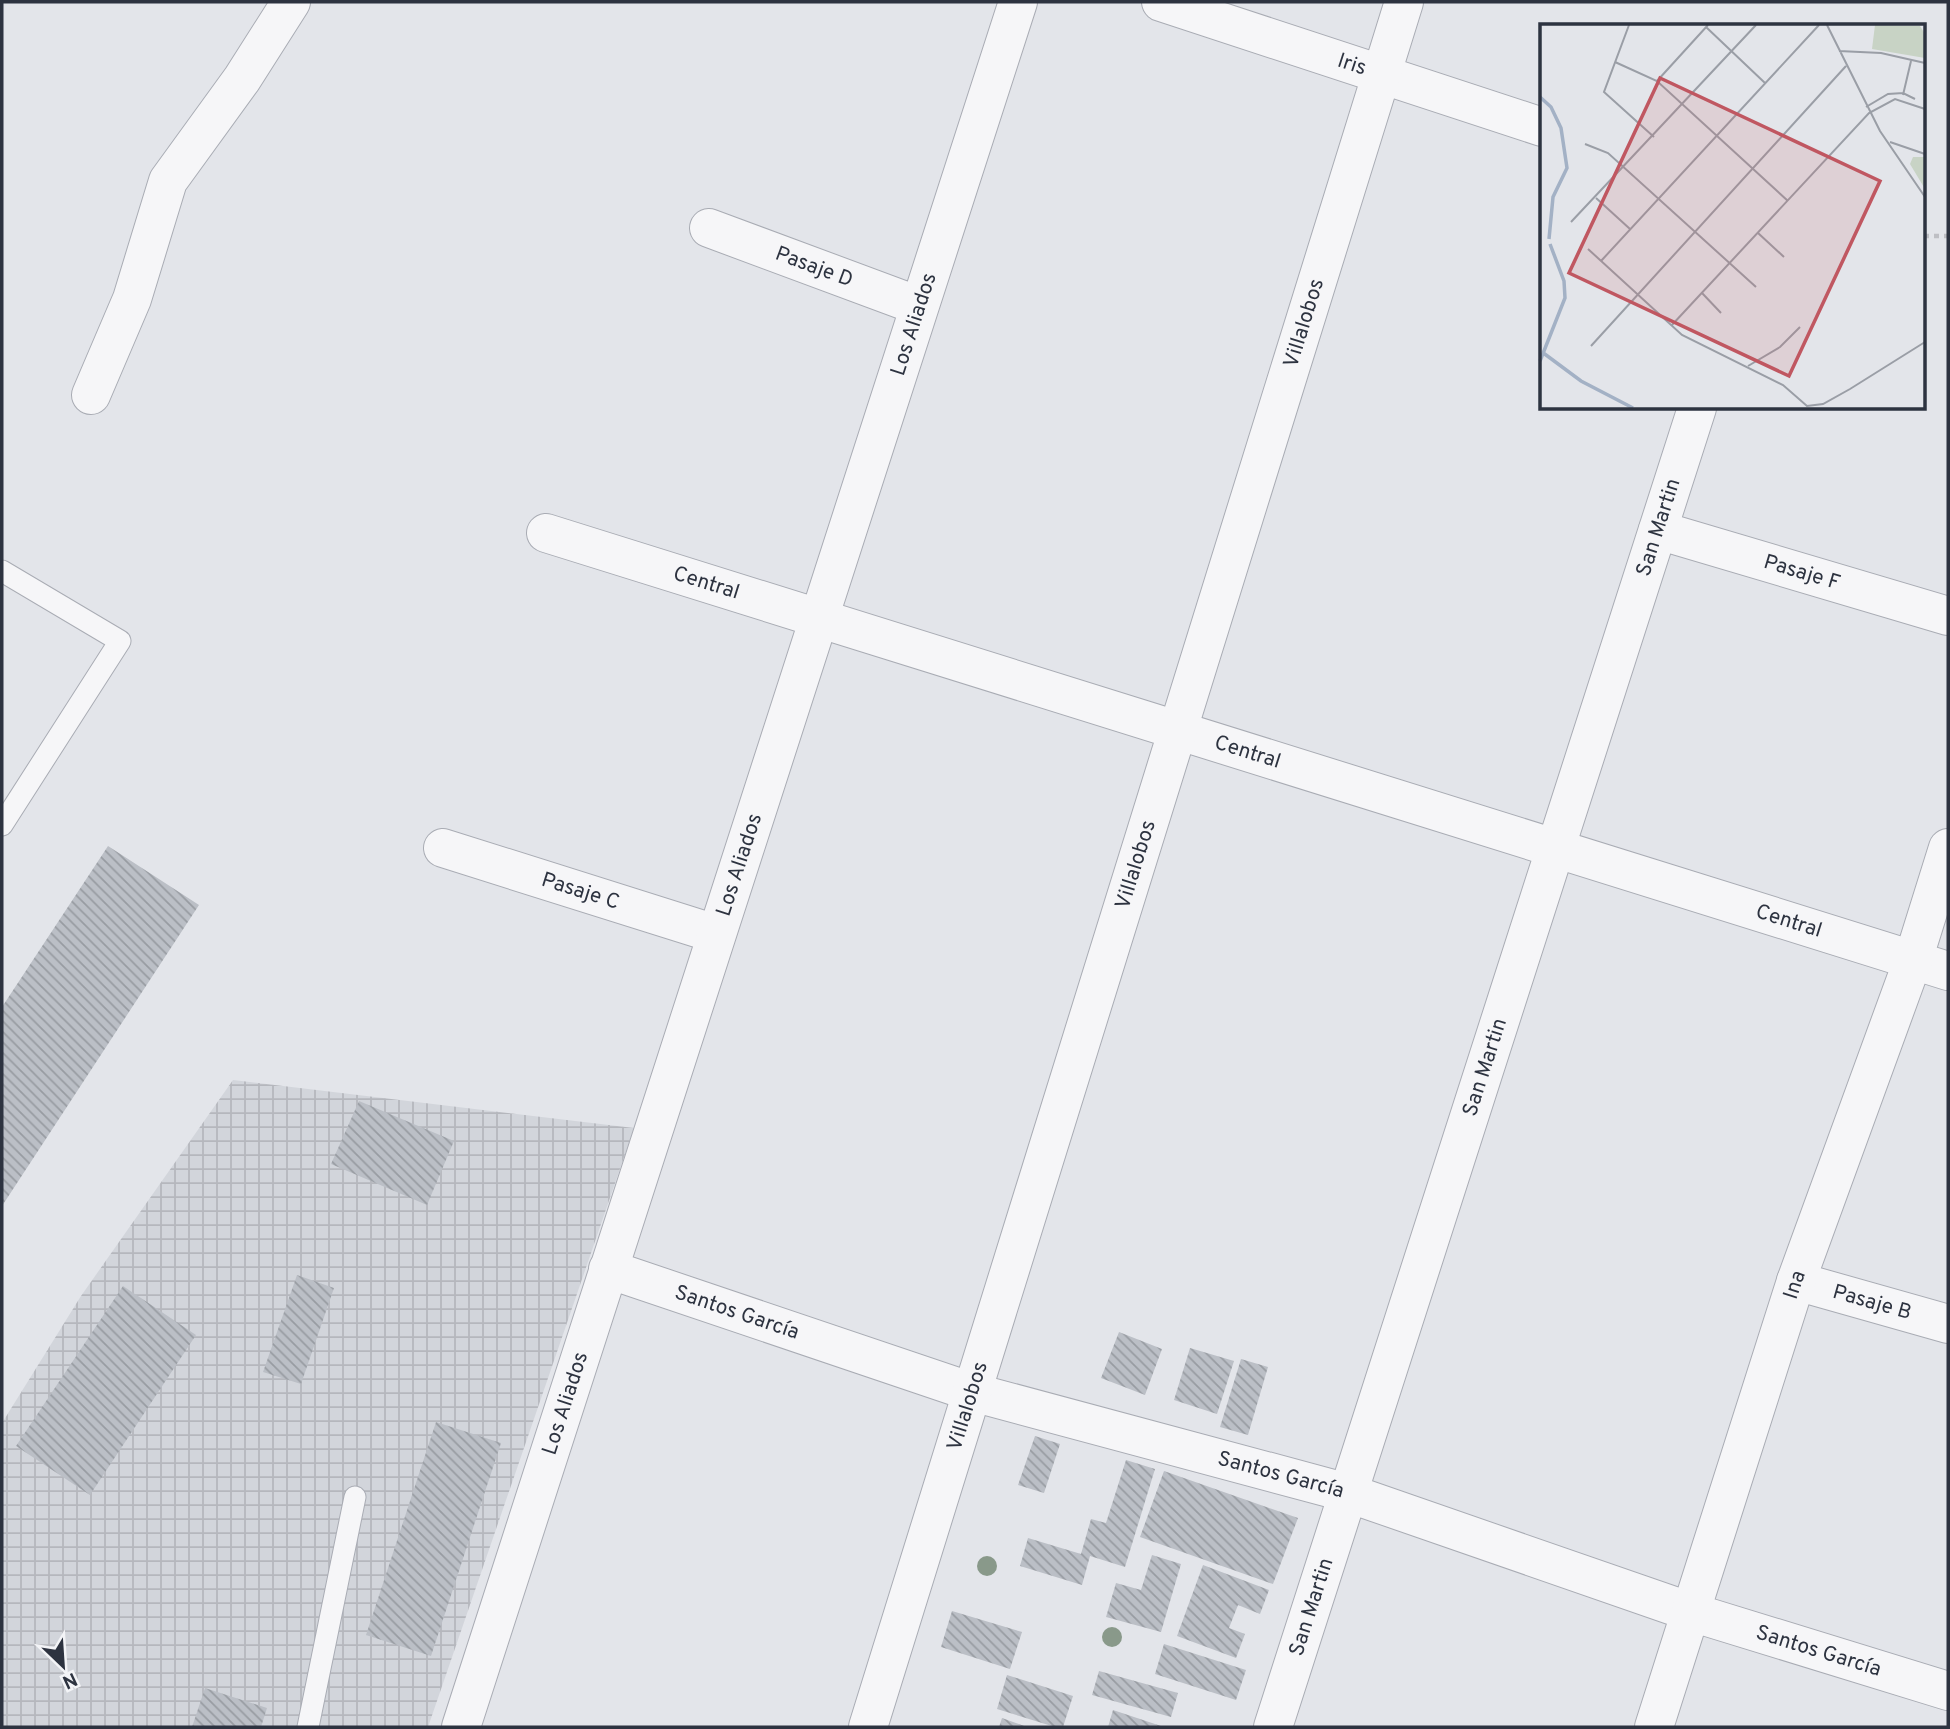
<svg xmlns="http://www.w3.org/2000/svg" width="1950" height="1729" viewBox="0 0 1950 1729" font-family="Overpass,sans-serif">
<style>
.industrial{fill:url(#industrial-grid)}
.building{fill:url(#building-back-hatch)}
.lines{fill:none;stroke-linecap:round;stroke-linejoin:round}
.lane-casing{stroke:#a9acb4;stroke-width:23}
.street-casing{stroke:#a9acb4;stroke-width:40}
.path{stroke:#bebfc4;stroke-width:4.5;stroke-dasharray:5 5;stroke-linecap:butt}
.lane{stroke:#f6f6f8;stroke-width:21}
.street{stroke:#f6f6f8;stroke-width:38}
.tree{fill:#89998a}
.labels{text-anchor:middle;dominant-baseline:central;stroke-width:5;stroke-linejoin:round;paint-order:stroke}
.street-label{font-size:21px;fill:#2d3340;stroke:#f3f4f7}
.inset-river{fill:none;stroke:#a3b1c5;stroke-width:3.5}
.inset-road{fill:none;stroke:#9a9ea6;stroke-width:2}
.view{fill:#c05761;fill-opacity:0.15;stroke:#c05761;stroke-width:3.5}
.inset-edge{fill:none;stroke:#2d3340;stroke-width:3.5}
</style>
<defs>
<pattern id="industrial-grid" width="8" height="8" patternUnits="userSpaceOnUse" patternTransform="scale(1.75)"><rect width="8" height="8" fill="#d2d5db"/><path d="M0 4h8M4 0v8" fill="none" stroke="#b5b7bd"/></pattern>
<pattern id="building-back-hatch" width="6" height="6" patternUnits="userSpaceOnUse" patternTransform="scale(1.75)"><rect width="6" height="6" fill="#bbbfc6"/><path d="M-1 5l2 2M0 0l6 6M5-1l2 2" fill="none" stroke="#989ca2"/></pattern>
</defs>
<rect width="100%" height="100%" fill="#e3e5ea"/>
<path class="industrial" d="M233,1080l401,48 -206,599h-426v-304l79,-127z"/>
<path class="building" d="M108,846l91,59 -197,301v-199z
M359,1101l95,40 -27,64 -96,-41z
M297,1275l37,13 -33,96 -38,-12z
M123,1286l73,49 -106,160 -74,-49z
M1119,1332l43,17 -17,46 -44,-17z
M1190,1348l44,13 -17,53 -43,-14z
M1241,1359l27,8 -20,68 -28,-8z
M436,1422l65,21 -70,213 -65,-21z
M1035,1436l25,8 -16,49 -26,-8z
M1126,1460l29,9 -30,98 -35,-11 -8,29 -62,-19 8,-28 53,16 10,-35 15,4z
M1164,1471l134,47 -25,66 -133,-47z
M1152,1555l29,9 -20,68 -55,-15 10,-34 25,7z
M1203,1565l66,25 -9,24 -22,-9 -9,23 16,6 -9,24 -59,-22z
M952,1611l70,21 -12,37 -69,-22z
M1164,1644l82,26 -10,30 -81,-26z
M1099,1671l79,22 -7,24 -79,-22z
M1007,1675l66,21 -10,31h-8l-58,-18z
M205,1688l62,20 -6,19h-69z
M1113,1710l51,17h-56z
M1002,1718l25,9h-28z"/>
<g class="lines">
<g class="lane-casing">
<path id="lane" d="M2,571l118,70 -118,184
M308,1727l47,-230"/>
</g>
<g class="street-casing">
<g id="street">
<path id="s1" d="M1161,2l381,125"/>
<path id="s2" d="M709,228l210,78"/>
<path d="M91,395l41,-96 36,-118 74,-102 49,-77"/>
<path id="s3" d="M1658,530l290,86"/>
<path id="s4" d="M546,533l1402,438"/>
<path id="s5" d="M443,848l273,86"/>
<path id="s6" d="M608,1269l364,123 376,101 343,119 257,79"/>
<path id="s7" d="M1796,1281l152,43"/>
<path id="s8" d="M461,1727l557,-1725"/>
<path id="s9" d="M868,1727l536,-1725"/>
<path id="s10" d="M1273,1727l424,-1319"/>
<path id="s11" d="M1654,1727l142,-446 117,-321 35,-112"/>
</g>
</g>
<path class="path" d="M1924,236h24"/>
<use href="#lane" class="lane"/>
<use href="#street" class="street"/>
</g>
<g class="tree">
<circle cx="987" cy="1566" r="10"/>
<circle cx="1112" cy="1637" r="10"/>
</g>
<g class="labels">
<g class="street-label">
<text stroke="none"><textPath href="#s1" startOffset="201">Iris</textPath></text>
<text stroke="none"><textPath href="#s2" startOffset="112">Pasaje D</textPath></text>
<text stroke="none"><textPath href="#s9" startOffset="1470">Villalobos</textPath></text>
<text stroke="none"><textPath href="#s8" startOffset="1474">Los Aliados</textPath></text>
<text stroke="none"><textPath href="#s10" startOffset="1260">San Martin</textPath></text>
<text stroke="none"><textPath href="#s3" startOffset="150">Pasaje F</textPath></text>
<text stroke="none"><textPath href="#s4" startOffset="168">Central</textPath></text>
<text stroke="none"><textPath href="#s4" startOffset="735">Central</textPath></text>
<text stroke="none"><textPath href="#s8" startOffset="906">Los Aliados</textPath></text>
<text stroke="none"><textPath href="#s9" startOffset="903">Villalobos</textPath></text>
<text stroke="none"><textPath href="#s5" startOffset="144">Pasaje C</textPath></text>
<text stroke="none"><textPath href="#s4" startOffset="1302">Central</textPath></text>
<text stroke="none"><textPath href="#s10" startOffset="693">San Martin</textPath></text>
<text stroke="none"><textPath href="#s11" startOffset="464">Ina</textPath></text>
<text stroke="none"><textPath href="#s7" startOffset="79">Pasaje B</textPath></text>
<text stroke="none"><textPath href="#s6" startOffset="136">Santos García</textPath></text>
<text stroke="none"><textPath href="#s8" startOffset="340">Los Aliados</textPath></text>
<text stroke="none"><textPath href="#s9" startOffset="336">Villalobos</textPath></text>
<text stroke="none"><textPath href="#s6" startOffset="704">Santos García</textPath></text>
<text stroke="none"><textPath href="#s10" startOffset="126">San Martin</textPath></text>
<text stroke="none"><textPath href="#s6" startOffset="1270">Santos García</textPath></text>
</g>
</g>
<g transform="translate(1540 24)">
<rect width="385" height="385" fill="#e3e5ea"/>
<path d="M335,1l45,1 5,8v24l-53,-9zM373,133h12v32l-15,-25z" fill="#c8d3c5"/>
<path class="inset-river" d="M0,73l11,10 10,21 6,40 -14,29 -4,42M2,328l39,29 52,27M0,337l25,-63 -1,-17 -14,-37"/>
<path class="inset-road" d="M89,1l-25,67 50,45M287,1l53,106 45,66M166,3l59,56M299,27l42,2 44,10M75,38l42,19 131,120M117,57l51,-56M363,71l8,-34M326,83l22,-13 15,-1 12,6M350,118l35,12M45,120l23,9 148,134M56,174l34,31M31,198l185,-197M218,209l26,24M48,225l94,86 101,50 24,21 16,-2 27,-15 75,-47M61,237l218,-236M162,269l19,20M131,302l198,-213 26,-14 30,10M51,322l255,-280M208,342l32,-19 20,-20"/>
<path class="view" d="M120,54l220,103 -91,195 -220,-103z"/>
<rect width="385" height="385" class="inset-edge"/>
</g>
<rect width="1950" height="1729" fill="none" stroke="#2d3340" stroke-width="7"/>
<g transform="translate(63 1666) rotate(155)" stroke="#f3f4f7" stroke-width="5" paint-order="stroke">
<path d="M0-5L12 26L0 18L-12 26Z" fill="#2d3340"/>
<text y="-10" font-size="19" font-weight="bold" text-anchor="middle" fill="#2d3340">N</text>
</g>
</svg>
